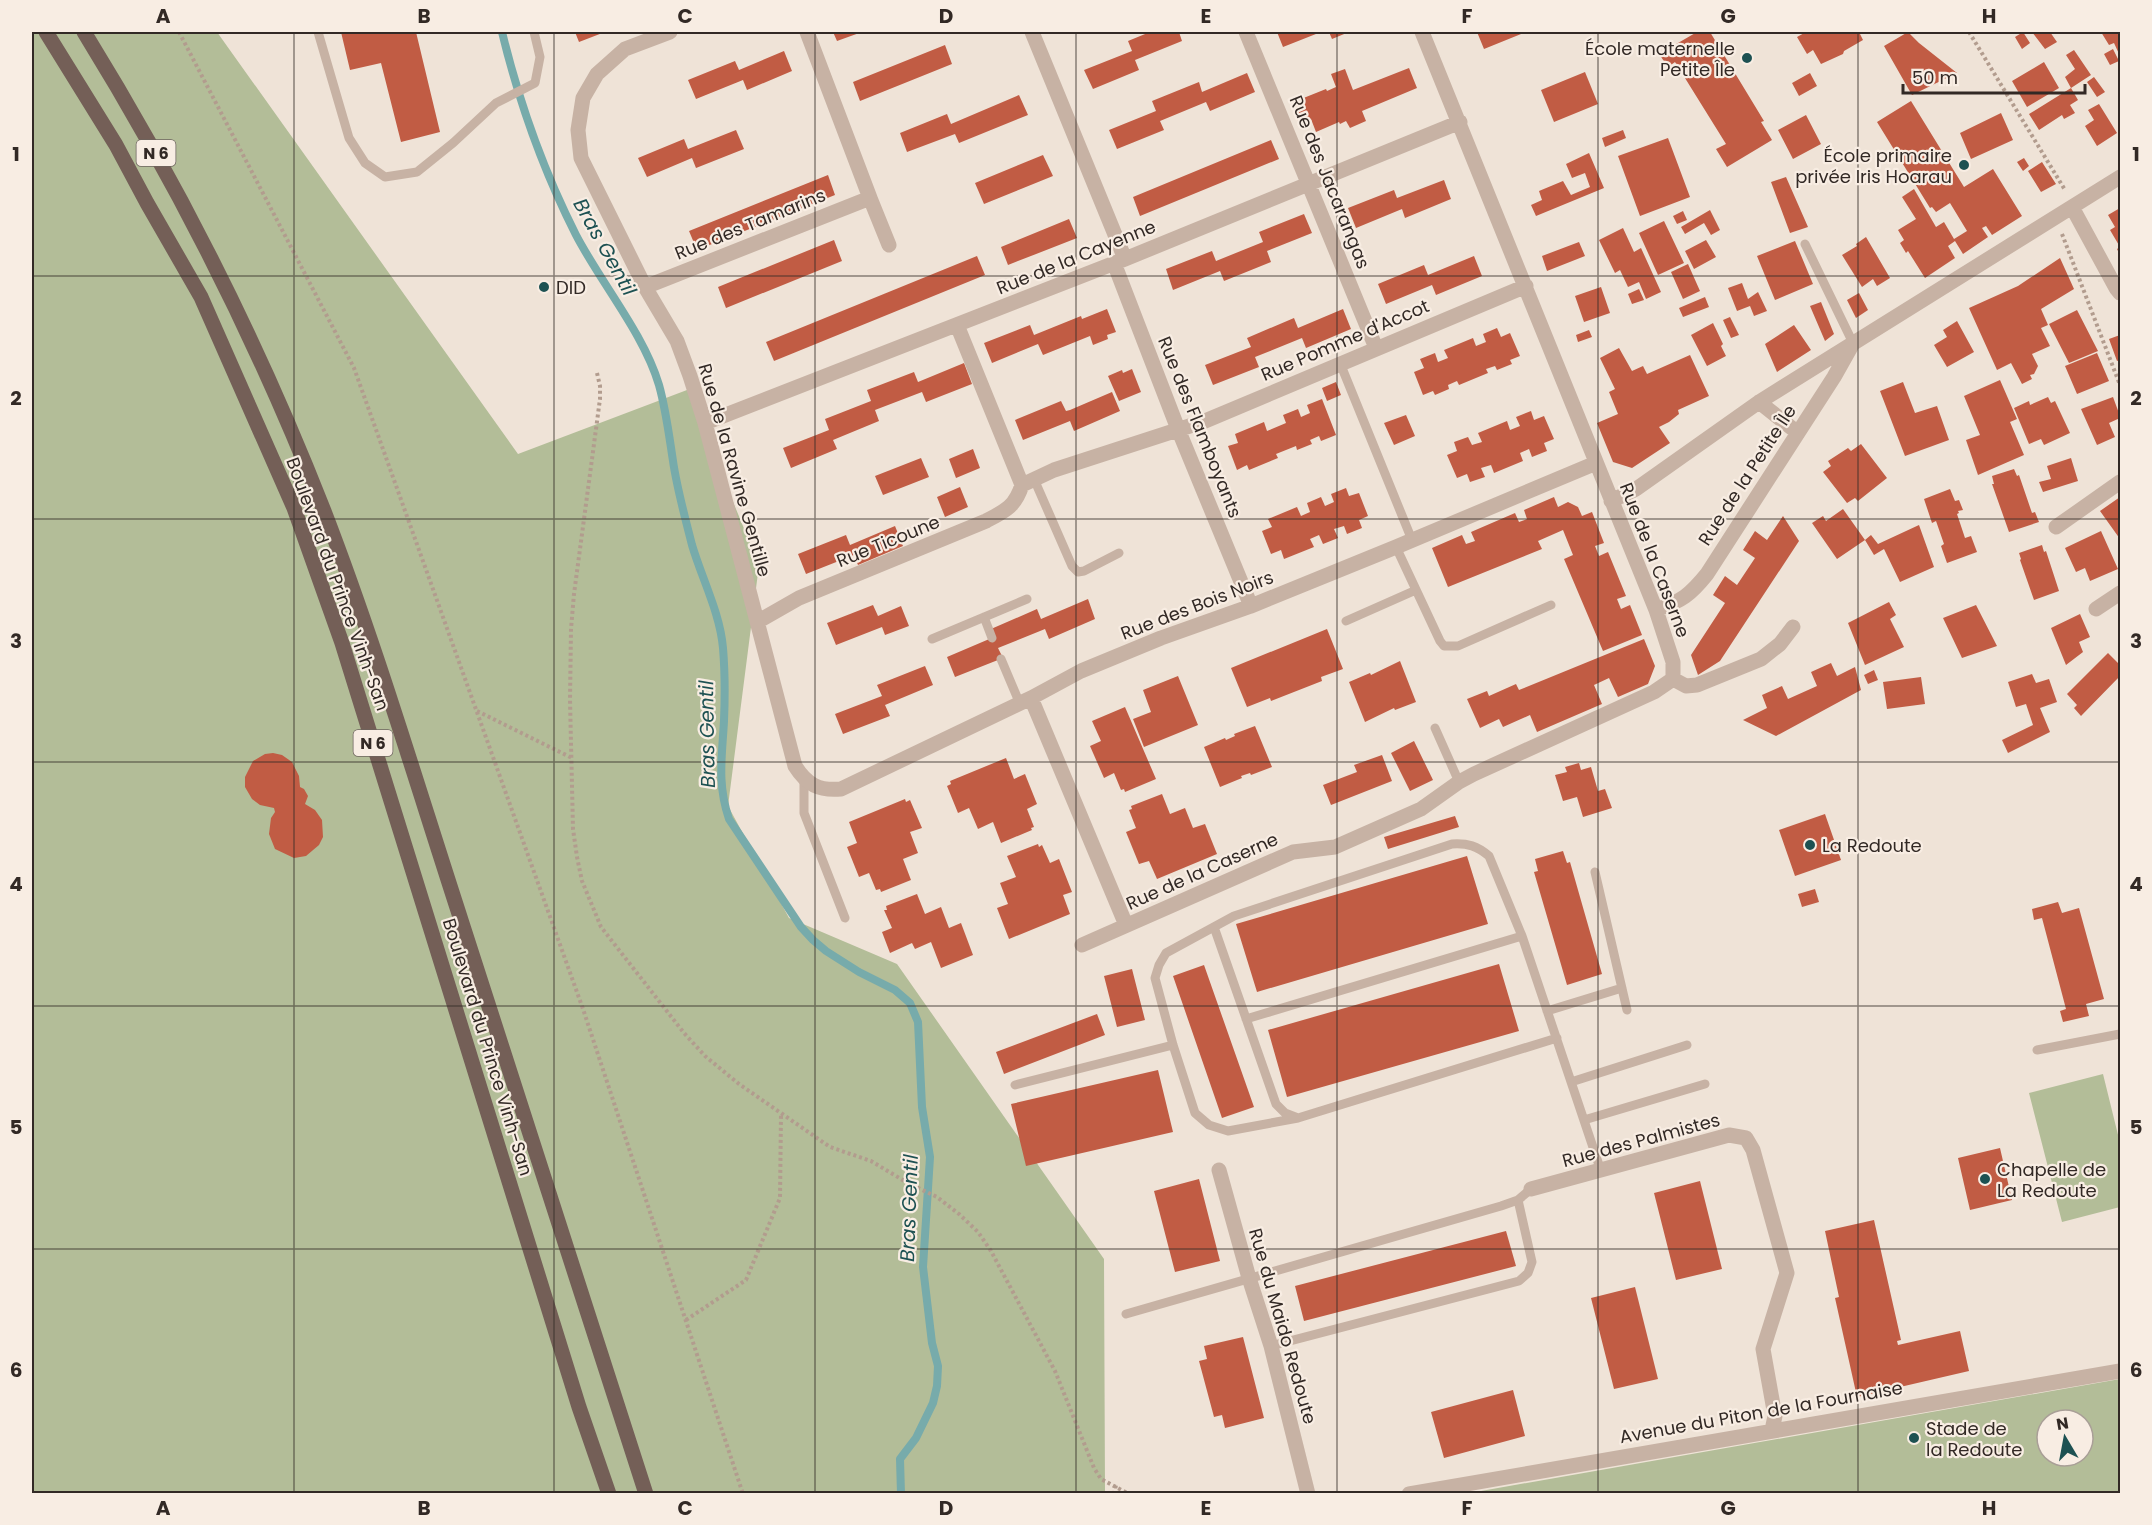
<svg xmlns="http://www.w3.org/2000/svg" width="2152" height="1525" viewBox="0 0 2152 1525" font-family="Poppins,sans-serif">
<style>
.green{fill:#b3bd98;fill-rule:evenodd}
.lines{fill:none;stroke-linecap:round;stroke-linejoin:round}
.stream{stroke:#77abab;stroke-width:8}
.building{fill:#c15c44}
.path{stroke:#b29c8e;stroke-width:4;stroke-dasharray:3 3;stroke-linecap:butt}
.service{stroke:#c7b2a4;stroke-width:9}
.minor{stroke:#c7b2a4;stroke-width:15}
.primary{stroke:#745f57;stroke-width:15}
.grid{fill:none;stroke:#322925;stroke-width:1.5;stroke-opacity:0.55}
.poi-dot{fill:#1d5152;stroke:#f8ede3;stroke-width:2}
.labels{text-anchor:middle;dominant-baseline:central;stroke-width:4.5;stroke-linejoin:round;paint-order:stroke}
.shield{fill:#f8ede3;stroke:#6d645e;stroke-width:1.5}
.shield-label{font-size:16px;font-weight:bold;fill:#322925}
.poi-label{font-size:18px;fill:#322925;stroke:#f8ede3;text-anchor:start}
.street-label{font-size:18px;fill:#322925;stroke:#f8ede3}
.water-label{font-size:20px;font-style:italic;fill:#1d5152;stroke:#f8ede3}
.neatline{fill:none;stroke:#322925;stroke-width:2}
.grid-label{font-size:20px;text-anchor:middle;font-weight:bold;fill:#322925}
</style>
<rect width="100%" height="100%" fill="#efe3d7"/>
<path class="green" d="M32,32h185l301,422 169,-64 72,175 -31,241 61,112 108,46 207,295 1,234h-1073z
M2103,1074l17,69v64l-58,15 -33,-129z
M2120,1379v114h-639v-2zM2047,1420h36v36h-36z"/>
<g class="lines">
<path class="stream" d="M502,32c17,70 41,138 74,203 25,48 68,99 83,150 7,25 10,50 14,76 4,28 12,56 19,84 10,34 28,68 31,103 2,24 2,49 1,73 -2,36 -7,63 5,98l72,108 12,13 13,11 33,21 36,18 15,13 8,19 4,85 8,50 -7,110 9,76 6,23 -1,20 -4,17 -17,35 -16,21 1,35"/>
</g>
<path class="building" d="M341,32h75l24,100 -39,10 -20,-79 -31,7z
M575,32h30l-26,10z
M833,32h29l-25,9z
M1150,32h29l3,9 -47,19 4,10 -46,19 -9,-19 48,-19 -4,-10z
M1277,32h44l-38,15z
M1329,32h20l-17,7z
M1477,32h49l-42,17z
M1697,32h13l54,89 -3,1 11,18 -45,27 -11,-18 10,-5 -51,-82 -7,5 -9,-13z
M1806,32h53l4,8 -19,11 -1,3 -22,10 -8,-14 -6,4 -10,-17z
M1908,32l11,11 38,30 -45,22 -28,-49z
M2023,32l7,11 -8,6 -7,-12z
M2032,32h18l7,10 -12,7z
M2101,32h16l3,7v17l-6,-13 -5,2z
M945,45l7,19 -92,37 -7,-19z
M2113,49l6,12 -9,4 -6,-11z
M2074,50l17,25 -20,13 -6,-11 10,-8 -9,-14z
M784,51l8,20 -45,19 -4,-10 -47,19 -8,-19 47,-19 4,9z
M2044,62l15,26 -32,19 -15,-26z
M1409,68l8,20 -55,23 4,10 -16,7 -4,-7 -6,3 -1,-2 -23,10 -5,-13 -12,5 -8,-21 35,-14 1,2 9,-4 -5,-13 14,-5 8,21z
M1585,72l13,32 -44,18 -13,-32z
M1247,73l8,19 -45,19 -4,-9 -46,19 4,9 -47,19 -8,-19 47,-19 -4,-10 47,-19 3,10z
M1810,73l7,13 -18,10 -7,-13z
M2094,77l11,15 -8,5 -10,-15z
M2071,88l7,12 -8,5 5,8 -11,6 -2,-4 -23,15 -10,-16z
M1019,95l9,20 -69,28 -4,-9 -48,18 -7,-19 47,-19 4,10z
M1911,101l53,86 29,-18 29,47 -30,19 -6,-9 -4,2 6,9 -25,17 -8,-13 -7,5 7,12 -30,20 -17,-27 -2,2 -6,-10 4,-3 -6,-10 18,-11 -14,-22 12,-8 22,38 8,-5 10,17 13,-8 -17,-28 -14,9 -4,-5 -2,1 -53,-86z
M2099,104l18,29 -20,13 -12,-20 9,-6 -6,-10z
M2001,113l12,27 -42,19 -11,-26z
M1806,115l15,29 -28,15 -15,-29z
M736,130l8,19 -48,19 -4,-10 -45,19 -9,-19 46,-19 4,10z
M1623,130l3,8 -21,9 -3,-9z
M1668,138l22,59 -50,19 -22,-60z
M1271,140l8,19 -139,57 -7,-19z
M1589,153l15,35 -68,28 -5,-11 11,-5 -3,-9 24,-10 8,14 19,-8 -5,-14 -13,5 -6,-14z
M1043,155l10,21 -69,28 -9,-21z
M2024,158l5,8 -6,5 -6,-9z
M2042,162l14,22 -15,8 -13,-21z
M828,175l7,20 -138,55 -8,-19z
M1786,177l22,50 -18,6 -19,-51z
M1444,180l7,19 -46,19 -3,-9 -46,19 -8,-20 46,-18 3,8z
M2120,208v47l-3,-6 3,-2 -10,-17 5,-3 -7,-12z
M1710,210l10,20 -9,5 -7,-12 -19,11 -4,-7z
M1683,211l4,9 -10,4 -4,-8z
M1304,214l8,19 -45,18 4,11 -47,19 -4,-10 -47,19 -7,-21 46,-18 4,10 47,-19 -4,-10z
M1069,219l8,19 -69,27 -7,-18z
M1664,221l20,42 -26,12 -19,-42z
M1623,228l11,24 7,-4 20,44 -15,7 -7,-17 -11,5 -8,-17 -5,3 -16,-33z
M1866,237l24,41 -13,8 -4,-7 -11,8 -20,-32 15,-9 -1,-2z
M834,240l8,21 -116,47 -8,-21z
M1706,240l10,17 -22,12 -9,-18z
M1795,241l18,43 -38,16 -18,-44z
M1579,242l6,14 -38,15 -5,-15z
M977,256l8,19 -211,86 -8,-19z
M1474,256l8,20 -46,19 -4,-10 -46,19 -8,-20 46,-19 4,10z
M2060,258l14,31 -33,20 7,16 -7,3 9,18 -18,8 6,12 -4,8 -4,1 2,4 -10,5 -11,-21 -14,7 -28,-62 49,-22z
M1688,264l12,27 -17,8 -12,-27z
M1742,283l6,16 10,-7 9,19 -13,5 -4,-10 -13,5 -9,-23z
M1601,287l9,26 -26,9 -9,-26z
M1639,289l5,11 -12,4 -4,-10z
M1859,293l9,17 -12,8 -9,-18z
M1705,297l4,10 -26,10 -4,-9z
M1821,302l13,32 -9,7 -15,-35z
M1107,309l9,23 -9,3 1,4 -15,6 -3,-9 -47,19 -5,-11 -46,19 -8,-20 46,-18 4,10 47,-19 1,3z
M1343,309l8,20 -45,19 -4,-10 -47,19 4,10 -46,18 -8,-20 46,-18 -4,-9 47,-20 4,10z
M2077,310l21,41 -29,12 -20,-39z
M1730,317l9,18 -8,3 -8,-18z
M1957,321l17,31 -27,15 -13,-22 13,-8 -4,-7z
M1713,323l10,21 -2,2 5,10 -19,10 -16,-31z
M1794,325l17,25 -34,22 -12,-28z
M1497,328l4,9 9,-4 10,23 -10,4 2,4 -15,6 -2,-4 -9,3 2,4 -29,12 -2,-4 -9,4 1,4 -14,6 -2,-4 -10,4 -9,-23 10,-4 -4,-9 15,-6 3,9 10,-4 -4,-8 29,-12 3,8 10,-4 -3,-8z
M1589,330l3,7 -14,5 -2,-7z
M2120,335v25l-3,1 -8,-22z
M1619,348l13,23 11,-5 4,8 43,-19 19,41 -31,14 1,4 -10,8 -10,5 11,16 -38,25 -19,-6 -16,-39 21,-9 -9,-22 6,-3 -15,-31z
M2097,353l12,28 -32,13 -12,-28z
M964,363l8,21 -46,18 -4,-10 -47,18 4,11 -46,19 4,9 -46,19 -8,-20 46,-18 -4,-11 46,-18 -4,-11 47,-18 4,10z
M1132,369l9,23 -22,9 -11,-25 14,-6 1,3z
M2000,380l17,39 -7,3 14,33 -46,20 -12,-35 14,-5 -16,-39z
M1336,382l5,13 -14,6 -5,-13z
M1903,382l12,31 22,-7 12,34 -44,16 -25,-65z
M1112,392l8,19 -46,20 -4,-10 -47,19 -8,-20 46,-19 5,10 4,-1z
M2048,397l3,6 4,-2 15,32 -26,12 -3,-6 -12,5 -15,-36 15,-7 1,4z
M2113,397l7,19v2l-11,5 6,14 -18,8 -16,-36z
M1322,399l14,36 -15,6 -2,-5 -9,4 2,4 -15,6 -1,-4 -20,8 2,4 -29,12 -2,-5 -10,5 -9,-24 10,-3 -3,-9 29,-12 3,9 19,-8 -3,-8 15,-6 3,8 9,-4 -3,-8z
M1531,411l3,9 10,-4 10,23 -10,4 3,8 -15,6 -3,-8 -9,4 3,8 -29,12 -3,-8 -10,3 4,9 -15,5 -3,-8 -10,4 -10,-23 10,-4 -3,-9 14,-5 4,8 10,-3 -4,-9 29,-12 3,9 10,-4 -4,-9z
M1406,415l9,21 -21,9 -10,-22z
M1861,444l26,34 -29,23 -3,-3 -8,5 -24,-31 8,-6 -3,-5 20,-13 3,3z
M973,449l7,19 -24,10 -7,-19z
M921,458l8,19 -46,18 -8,-19z
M2071,458l7,23 -35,11 -4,-10 12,-3 -4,-13z
M2014,469l3,7 2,-1 13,38 3,-1 4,10 -30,10 -17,-48h2l-2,-8z
M960,487l8,20 -23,10 -8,-20z
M1346,488l3,8 10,-3 9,23 -9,4 3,8 -15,6 -3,-8 -10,3 4,9 -15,6 -4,-9 -9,4 4,8 -30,12 -3,-9 -10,4 -9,-23 10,-4 -4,-8 29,-12 4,9 9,-4 -3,-9 14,-6 4,9 9,-4 -3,-8z
M1950,489l5,12 4,-1 4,10 -5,1 1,2 -2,1 8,24 6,-2 6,16 -30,11 -6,-17 3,-2 -8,-23 -4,2 -8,-24z
M1554,497l4,10 10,-5 10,5 4,9 10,-4 12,31 -9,3 4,10 9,-4 18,44 -9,3 4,10 9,-4 12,30 -39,16 -39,-92 9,-4 -10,-25 -25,11 4,8 -94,38 -16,-39 30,-13 4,9 9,-3 -4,-9 44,-19 4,9 8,-3 -3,-9z
M2120,497v42l-20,-28z
M1843,509l22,31 6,-5 7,9 41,-19 15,42 -34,15 -16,-33 -10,6 -9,-15 -28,19 -25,-36 11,-7 3,5z
M1783,516l16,25 -79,120 -22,14 -7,-20 34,-52 -12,-8 12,-19 12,9 18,-27 -12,-8 12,-19 12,9z
M895,526l8,20 -45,19 -4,-10 -48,19 -8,-20 48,-19 4,10z
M2101,531l17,38 -28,12 -5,-13 -9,4 -11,-24z
M2042,545l2,7 2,-1 13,40 -25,9 -14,-40 1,-1 -2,-6z
M1088,599l7,20 -46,20 -4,-10 -47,19 5,10 -48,19 -8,-20 47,-20 -3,-8 46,-20 4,10z
M1889,602l7,13 -6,4 14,28 -39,18 -17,-42z
M873,605l5,11 23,-10 8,20 -24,9 -3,-8 -46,18 -9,-22z
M1976,605l21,41 -35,12 -19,-40z
M2080,614l10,23 -11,5 4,10 -17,13 -15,-37z
M1327,629l16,40 -22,8 1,4 -51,20 -1,-3 -23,9 -16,-39z
M1644,639l11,27 -7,18 -30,13 -9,-19 -15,7 8,19 -65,28 -7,-17 -27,12 -4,-8 -19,9 -13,-29 20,-8 2,5 27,-12 3,6z
M2108,653l12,12v11l-39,40 -7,-8 3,-3 -10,-11z
M1400,661l16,41 -21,8 -1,-2 -29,14 -16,-40 21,-9 1,2z
M1831,663l6,13 18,-9 6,23 -85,46 -33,-16 24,-12 -5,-13 20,-9 6,13 29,-13 -6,-14z
M925,666l8,19 -48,20 5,11 -47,18 -8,-20 47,-18 -5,-11z
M1874,670l4,10 -10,4 -4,-9z
M2032,674l4,9 13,-4 8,23 -17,6 10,24 -42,21 -6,-13 31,-15 -7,-21 -10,3 -8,-25z
M1178,676l20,49 -54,22 -11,-28 18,-7 -8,-22z
M1921,677l4,27 -38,5 -4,-27z
M1125,707l31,72 -31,13 -1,-3 -3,1 -7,-17 -10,5 -14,-32 11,-5 -9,-20z
M1255,726l17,41 -21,8 -1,-2 -9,3 1,2 -22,9 -16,-40 21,-9 1,2 9,-4 -1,-2z
M1414,741l19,39 -23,11 -19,-38z
M273,753l9,2 10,7 7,14 1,11 4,2 4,7 -3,8 10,6 7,10 1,17 -4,8 -13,11 -12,2 -19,-9 -6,-15 2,-16 4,-6 -1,-4 -14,-3 -8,-6 -7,-12v-10l8,-16 12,-7z
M1382,755l10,26 -61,24 -8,-20 34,-13 -3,-7z
M1006,758l8,21 11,-5 12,30 -10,5 7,18 -3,1 1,2 -31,13 -8,-21 -15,7 -9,-21 -11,5 -11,-27 4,-2 -1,-3z
M1579,763l2,7 10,-3 7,24 7,-2 7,19 -29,9 -6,-20 -14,4 -8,-26 12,-3 -2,-5z
M1162,794l8,20 15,-6 8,20 12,-4 12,30 -60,25 -8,-18 -10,3 -13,-32 10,-4 -7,-18 3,-1 -1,-3z
M905,799l1,3 4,-2 12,28 -12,4 8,21 -15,6 8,21 -30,12 -1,-3 -4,1 -7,-17 -10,4 -12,-30 10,-4 -8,-21z
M1825,814l16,46 -46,16 -16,-46z
M1455,816l4,11 -71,22 -4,-12z
M1038,844l1,3 3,-2 8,18 9,-4 13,33 -9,3 7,19 -61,25 -12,-31 11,-4 -8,-21 16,-6 -9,-21z
M1563,851l4,12 3,-1 32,112 -35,11 -33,-113 4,-1 -3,-12z
M1467,856l21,68 -231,68 -21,-68z
M1815,889l4,13 -17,5 -4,-13z
M917,894l8,20 16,-7 8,21 12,-5 12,32 -32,13 -10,-26 -16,7 -3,-6 -22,10 -8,-21 10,-4 -8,-18h3l-1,-4z
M2058,902l4,11 17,-5 25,91 -18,5 3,12 -26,6 -3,-11 6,-2 -24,-91 -8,2 -2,-11z
M1499,964l20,67 -232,66 -19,-67z
M1204,965l50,142 -32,11 -49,-142z
M1132,969l13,51 -28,7 -13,-51z
M1097,1014l8,21 -101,39 -8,-22z
M1158,1070l15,62 -147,34 -15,-62z
M2000,1148l12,52 -42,10 -12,-52z
M1199,1179l21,82 -45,11 -21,-81z
M1700,1181l22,88 -46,11 -22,-87z
M1874,1220l27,120 -4,1 1,4 62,-14 9,40 -112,26 -22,-99 4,-1 -14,-66z
M1506,1231l10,35 -212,55 -9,-35z
M1635,1287l23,92 -44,10 -23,-91z
M1243,1337l21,81 -39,10 -3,-13 -8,2 -15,-56 8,-2 -3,-13z
M1513,1390l12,46 -81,22 -13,-46z"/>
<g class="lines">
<path class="path" d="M179,32l175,336 229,641 160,485
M1969,32l96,158
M2062,234l58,151
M597,373l3,13v13l-26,195 -3,35 -1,71 3,129 4,28 5,24 19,46 83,106 21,23 34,28 91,63 41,14 35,21 31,15 22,17 19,18 13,19 64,120 39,97 7,11 28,15
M477,711l95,47
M686,1320l60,-40 34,-82 1,-84
M1114,1494l2,-9"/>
<path class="service" d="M318,32l31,106 16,25 20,14 32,-5 36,-29 43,-40 39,-20 5,-26 -6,-25
M1805,244l48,99
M1340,363l72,177
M1034,479l38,87 6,6 6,-1 35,-18
M1396,547l44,94 4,5h14l93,-41
M984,617l8,21
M1346,621l70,-31
M932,639l95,-40
M1001,659l19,45
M1435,728l24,54
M804,780v33l41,105
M1595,872l32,138
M1214,927l62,177 9,9 13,5 259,-80
M1547,1011l75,-23
M1246,1019l276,-83
M2037,1050l83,-16
M1571,1082l116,-37
M1015,1085l158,-40
M1298,1118l-70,13 -19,-6 -14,-12 -22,-68 -18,-67 4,-13 7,-12 68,-37 218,-72c16,-1 25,2 37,12l33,80 79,235
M1584,1120l121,-36
M1126,1314l375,-108 17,-6 13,-11
M1271,1346l248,-65 9,-8 4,-11 -14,-62"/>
<path class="minor" d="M670,32l-45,17 -28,25 -14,24 -5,32 3,28 64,129 32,54 13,35 15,47 90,343c12,19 24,25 46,23l190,-91 50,-27 80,-33 90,-32 145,-59 200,-84
M1032,32l93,227
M1246,32l130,316
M870,198l19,47
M2072,207l44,81 4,5
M1114,263l64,166 73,177
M645,287l225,-89 -63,-166
M1759,402l39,31
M705,423l420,-164 335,-137
M1022,485l32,-15 151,-49 321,-135
M1611,501l25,-12 123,-87 361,-225
M2056,527l64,-45
M2096,609l24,-16
M1656,610c26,-9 34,-15 51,-36l127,-197 18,-32
M757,622l42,-24 187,-77c19,-10 29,-14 36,-36l-65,-160
M1673,679l13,7 11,-1 64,-26 19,-15 13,-17
M1031,698l95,227
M1082,945l211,-93 42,-5 86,-38 38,-27 15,-8 180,-82 19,-13v-17l-17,-52 -234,-578
M1219,1170l30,108 22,68 37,148
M1531,1189l198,-54 17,3 7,12 34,123 -24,76 12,67 -3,14
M1409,1494l711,-123"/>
<path class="primary" d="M46,32l70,113 31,58 54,94 93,211 48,135 237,764 30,87
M84,32c95,154 174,310 240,479 52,135 93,274 138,412 61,190 123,380 184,571"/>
</g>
<path class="grid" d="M294,32v1462M554,32v1462M815,32v1462M1076,32v1462M1337,32v1462M1598,32v1462M1858,32v1462M32,276h2088M32,519h2088M32,762h2088M32,1006h2088M32,1249h2088"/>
<g class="poi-dot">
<circle cx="1747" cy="58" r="6"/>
<circle cx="1964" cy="165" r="6"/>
<circle cx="544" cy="287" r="6"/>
<circle cx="1810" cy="845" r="6"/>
<circle cx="1985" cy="1179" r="6"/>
<circle cx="1914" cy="1438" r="6"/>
</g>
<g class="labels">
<g class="shield">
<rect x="136.5" y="140" width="39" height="26" rx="4.5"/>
<rect x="353.5" y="730" width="39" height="26" rx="4.5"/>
</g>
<g class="shield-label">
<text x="156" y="153">N 6</text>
<text x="373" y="743">N 6</text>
</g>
<g class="poi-label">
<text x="1735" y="48" text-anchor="end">École maternelle<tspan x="1735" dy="21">Petite Île</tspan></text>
<text x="1952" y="155" text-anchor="end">École primaire<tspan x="1952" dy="21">privée Iris Hoarau</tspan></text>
<text x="556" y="287">DID</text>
<text x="1822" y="845">La Redoute</text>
<text x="1997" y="1169">Chapelle de<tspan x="1997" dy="21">La Redoute</tspan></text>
<text x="1926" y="1428">Stade de<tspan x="1926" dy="21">la Redoute</tspan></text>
</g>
<g class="street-label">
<text transform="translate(1330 182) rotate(68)">Rue des Jacarangas</text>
<text transform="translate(750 224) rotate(-22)">Rue des Tamarins</text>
<text transform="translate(1076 257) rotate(-22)">Rue de la Cayenne</text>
<text transform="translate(1345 340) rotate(-23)">Rue Pomme d'Accot</text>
<text transform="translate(1200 427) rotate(68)">Rue des Flamboyants</text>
<text transform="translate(735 470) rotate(74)">Rue de la Ravine Gentille</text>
<text transform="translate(1747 475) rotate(-57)">Rue de la Petite Île</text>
<text transform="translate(888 541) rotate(-22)">Rue Ticoune</text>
<text transform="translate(1655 560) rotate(69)">Rue de la Caserne</text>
<text transform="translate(338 584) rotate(70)">Boulevard du Prince Vinh-San</text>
<text transform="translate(1197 605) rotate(-21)">Rue des Bois Noirs</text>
<text transform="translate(1202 871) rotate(-24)">Rue de la Caserne</text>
<text transform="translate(488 1047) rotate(73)">Boulevard du Prince Vinh-San</text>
<text transform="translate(1641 1140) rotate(-15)">Rue des Palmistes</text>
<text transform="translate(1283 1326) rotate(74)">Rue du Maido Redoute</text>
<text transform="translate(1761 1412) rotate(-10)">Avenue du Piton de la Fournaise</text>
</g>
<g class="water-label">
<text transform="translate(605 247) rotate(61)">Bras Gentil</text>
<text transform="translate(707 734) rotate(-91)">Bras Gentil</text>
<text transform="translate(909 1208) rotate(-88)">Bras Gentil</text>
</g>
</g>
<rect width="2152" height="1525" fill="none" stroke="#f8ede3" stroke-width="66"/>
<g transform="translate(2065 1438) rotate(350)"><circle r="28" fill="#f8ede3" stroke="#a99f97" stroke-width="1.5"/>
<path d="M0-4.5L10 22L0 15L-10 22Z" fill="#1d5152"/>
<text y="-9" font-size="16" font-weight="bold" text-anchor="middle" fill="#322925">N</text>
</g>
<path d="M1903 84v9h182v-9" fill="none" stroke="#322925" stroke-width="3"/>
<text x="1912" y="84" font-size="18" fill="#322925" stroke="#f8ede3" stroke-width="4.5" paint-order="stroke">50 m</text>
<rect x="33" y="33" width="2086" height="1459" class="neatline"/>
<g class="grid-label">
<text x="163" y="23">A</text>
<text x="424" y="23">B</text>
<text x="685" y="23">C</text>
<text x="946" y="23">D</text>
<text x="1206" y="23">E</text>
<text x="1467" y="23">F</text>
<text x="1728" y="23">G</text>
<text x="1989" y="23">H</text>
<text x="16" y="161">1</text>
<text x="2136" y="161">1</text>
<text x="16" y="405">2</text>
<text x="2136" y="405">2</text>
<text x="16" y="648">3</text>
<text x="2136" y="648">3</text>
<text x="16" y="891">4</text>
<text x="2136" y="891">4</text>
<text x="16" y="1134">5</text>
<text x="2136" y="1134">5</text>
<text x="16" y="1377">6</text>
<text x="2136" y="1377">6</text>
<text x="163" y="1515">A</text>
<text x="424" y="1515">B</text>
<text x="685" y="1515">C</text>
<text x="946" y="1515">D</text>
<text x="1206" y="1515">E</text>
<text x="1467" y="1515">F</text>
<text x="1728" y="1515">G</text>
<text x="1989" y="1515">H</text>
</g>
</svg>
